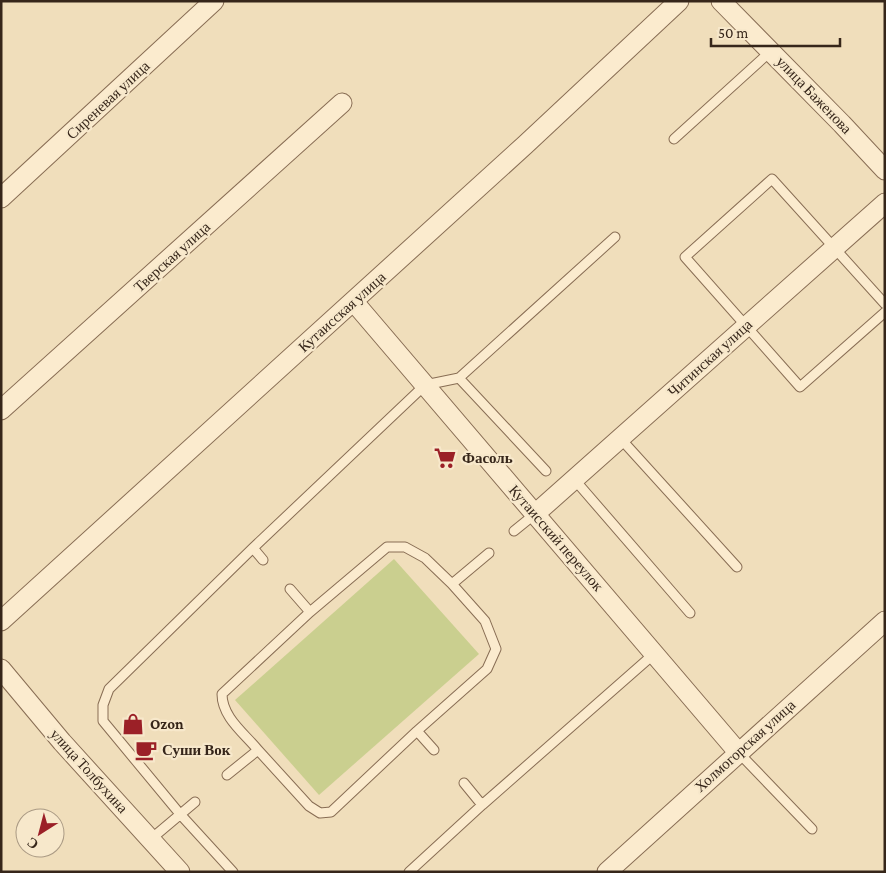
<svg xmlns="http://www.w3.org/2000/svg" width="886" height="873" viewBox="0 0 886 873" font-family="'Crimson Pro',serif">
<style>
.green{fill:#cacf8f}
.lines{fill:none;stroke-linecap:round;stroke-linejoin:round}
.lane-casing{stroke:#886d54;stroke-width:11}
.street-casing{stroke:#886d54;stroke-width:21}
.lane{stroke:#fbebce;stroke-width:9}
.street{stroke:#fbebce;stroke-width:19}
.labels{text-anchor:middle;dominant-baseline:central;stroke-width:4.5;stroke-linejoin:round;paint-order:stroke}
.street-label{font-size:15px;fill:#36261a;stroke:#f7e8cb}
.poi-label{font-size:15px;font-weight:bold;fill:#36261a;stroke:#f7e8cb;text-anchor:start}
</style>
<rect width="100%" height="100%" fill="#f0debb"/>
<path class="green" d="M394,559l85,95 -160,141 -84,-95z"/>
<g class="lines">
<g class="lane-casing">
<path id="lane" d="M674,139l97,-88
M885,304l-113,-125 -87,78 115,130 85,-75
M459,378l87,93
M620,438l117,129
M574,479l116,134
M514,531l21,-17
M253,548l10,12
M452,584l37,-31
M290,589l20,23
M417,731l17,19
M738,752l74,77
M227,775l31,-25 51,56 11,7 11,-1 86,-81 70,-62 9,-20 -11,-28 -33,-37 -27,-26 -20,-11h-18l-77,65 -88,82c0,23 22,39 36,56
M464,783l18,22 173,-152
M151,839l44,-37
M233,872l-53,-58 -77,-93v-16l6,-16 144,-141 172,-163 34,-7 156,-141
M409,872l73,-67"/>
</g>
<g class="street-casing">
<path id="street" d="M721,1l121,123 43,46
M1,198l213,-197
M354,302l384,450
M1,410l341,-307
M535,514l350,-311
M1,621l524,-476 154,-144
M1,669l61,73 118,130
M607,872l278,-251"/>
</g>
<use href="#lane" class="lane"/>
<use href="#street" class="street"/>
</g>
<defs>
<g id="supermarket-bare" transform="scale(1.725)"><path d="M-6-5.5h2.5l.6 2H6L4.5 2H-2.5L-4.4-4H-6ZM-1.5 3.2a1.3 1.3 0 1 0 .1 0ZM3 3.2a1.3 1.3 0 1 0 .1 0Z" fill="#9b2027" stroke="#f7e8cb" stroke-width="2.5" paint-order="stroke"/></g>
<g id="shop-bare" transform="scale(1.725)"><path d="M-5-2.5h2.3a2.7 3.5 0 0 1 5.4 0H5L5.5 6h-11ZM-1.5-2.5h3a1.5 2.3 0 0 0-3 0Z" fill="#9b2027" stroke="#f7e8cb" stroke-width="2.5" paint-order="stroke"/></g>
<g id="cafe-bare" transform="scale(1.725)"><path d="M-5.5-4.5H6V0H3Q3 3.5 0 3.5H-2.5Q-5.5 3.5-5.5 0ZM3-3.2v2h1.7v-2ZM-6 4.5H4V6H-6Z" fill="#9b2027" stroke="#f7e8cb" stroke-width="2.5" paint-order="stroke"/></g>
</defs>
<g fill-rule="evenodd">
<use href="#supermarket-bare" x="445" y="458"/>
<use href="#shop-bare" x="133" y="724"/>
<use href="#cafe-bare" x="146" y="750"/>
</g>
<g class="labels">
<g class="street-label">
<text transform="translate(814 95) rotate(46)">улица Баженова</text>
<text transform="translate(108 100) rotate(-43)">Сиреневая улица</text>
<text transform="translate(172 257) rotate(-42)">Тверская улица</text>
<text transform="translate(342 312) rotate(-42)">Кутаисская улица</text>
<text transform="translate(710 358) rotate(-42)">Читинская улица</text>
<text transform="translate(556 538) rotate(49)">Кутаисский переулок</text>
<text transform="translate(745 746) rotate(-42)">Холмогорская улица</text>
<text transform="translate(89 771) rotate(48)">улица Толбухина</text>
</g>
<g class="poi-label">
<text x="462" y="458">Фасоль</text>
<text x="150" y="724">Ozon</text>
<text x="162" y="750">Суши Вок</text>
</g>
</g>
<rect width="886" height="873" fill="none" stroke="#36261a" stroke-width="5"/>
<g transform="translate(40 833) rotate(216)"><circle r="24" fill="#f7e8cb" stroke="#aa9a84"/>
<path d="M0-4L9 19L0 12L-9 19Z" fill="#9b2027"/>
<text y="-8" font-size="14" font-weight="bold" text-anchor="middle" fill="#36261a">С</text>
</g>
<path d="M711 38v8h129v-8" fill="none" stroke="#36261a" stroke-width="2.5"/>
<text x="718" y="38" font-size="15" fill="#36261a" stroke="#f7e8cb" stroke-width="4" paint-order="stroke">50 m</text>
</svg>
